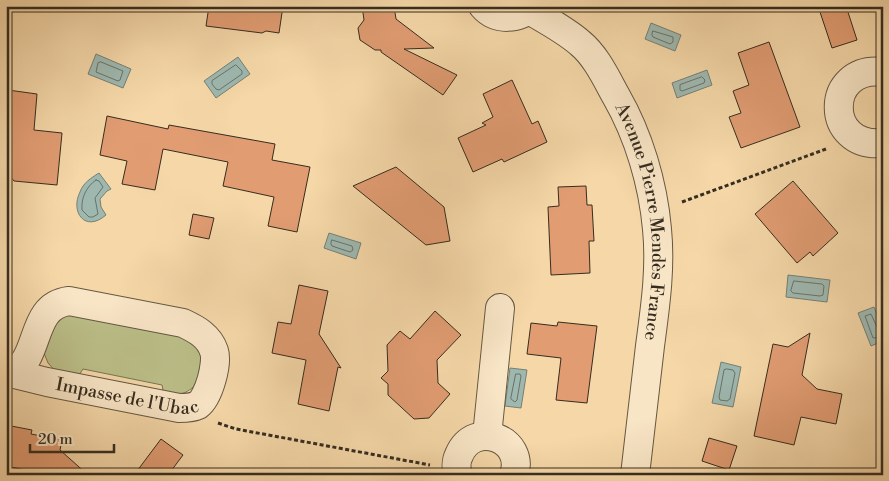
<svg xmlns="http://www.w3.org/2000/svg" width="889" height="481" viewBox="0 0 889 481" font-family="'Libre Bodoni',serif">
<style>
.green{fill:#bbbe88;stroke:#787654}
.water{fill:#9eb8b0;stroke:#748076}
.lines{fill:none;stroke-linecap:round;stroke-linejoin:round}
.shore{stroke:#6a7268;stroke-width:1}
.building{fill:#e19c72;stroke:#362d20}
.minor-casing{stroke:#665842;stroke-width:30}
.path{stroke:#362d20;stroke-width:3;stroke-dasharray:4 2.5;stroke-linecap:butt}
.minor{stroke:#f8e5c6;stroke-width:28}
.labels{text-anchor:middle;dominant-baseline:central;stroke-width:4;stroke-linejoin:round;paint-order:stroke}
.street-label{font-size:18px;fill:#362d20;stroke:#f8e5c6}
</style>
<rect width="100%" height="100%" fill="#f5d7a8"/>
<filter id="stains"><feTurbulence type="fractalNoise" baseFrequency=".004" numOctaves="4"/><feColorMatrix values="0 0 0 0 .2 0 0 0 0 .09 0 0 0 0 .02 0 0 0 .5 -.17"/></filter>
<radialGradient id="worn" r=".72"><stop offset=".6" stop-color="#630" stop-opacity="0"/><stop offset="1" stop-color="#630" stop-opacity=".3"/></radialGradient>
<path class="green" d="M74,312c28,6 57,13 86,19 8,1 19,2 26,6 31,20 15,64 -22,58l-2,-10 -79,-16 -6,9 -20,-5 -9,-10 -6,-15 3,-14 16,-18z"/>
<path class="water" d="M651,23l30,12 -6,16 -30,-12z
M96,54l35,15 -8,19 -35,-14z
M238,57l12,17 -34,24 -12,-17z
M707,70l5,15 -35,13 -5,-15z
M99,173l12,16 -4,2 -7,8 1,8 5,8c-21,18 -36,-3 -26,-23 3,-9 11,-14 19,-19z
M329,233l32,10 -5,16 -32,-11z
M788,275l42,5 -3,22 -41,-5z
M874,307l9,22v12l-12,5 -13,-33z
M721,362l20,5 -8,40 -21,-4z
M510,368l17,2 -6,38 -16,-2z"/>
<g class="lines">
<path class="shore" d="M653,31l20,6v5l-3,2 -17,-7 -1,-2z
M101,62l22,9 -3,9 -2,1 -22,-9 2,-9z
M236,65l6,6v3l-23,16 -3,-1 -4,-5v-3z
M702,77l3,3 -1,3 -22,8 -2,-1v-5z
M96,180l3,1 4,6 -8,11 3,16 -5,3h-4l-7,-7c-1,-12 4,-23 14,-30z
M332,240l20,6 1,4 -3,2 -18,-6 -1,-2z
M794,281l28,3 2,2 -1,9 -3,1 -27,-3 -2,-2z
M883,329l-6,-2 -6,-13 -6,2 8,22 10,-1
M727,369l6,1 2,3 -5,26 -3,2 -7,-1 -1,-3 5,-27z
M516,374h4l1,2 -4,24 -2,2 -4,-3z"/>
</g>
<path class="building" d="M209,6h74l-4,27 -13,-2 -4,2 -56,-7z
M362,6h32l2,13 38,29 -30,1 53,26 -14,20 -62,-43v-2h-6l-15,-10 -2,-12 6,-8z
M818,6h28l11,34 -25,8z
M769,42l31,85 -59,21 -12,-31 12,-4 -8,-22 16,-6 -11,-32z
M512,80l20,44 6,-3 9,21 -43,20 -2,-3 -29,13 -15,-34 28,-13 -4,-2 11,-6 -10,-23z
M8,90l29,4 -3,36 28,3 -5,52 -43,-4 -8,-10z
M107,116l61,13 1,-4 106,19 -3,16 38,7 -13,65 -29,-6 6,-29 -51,-11 5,-24 -65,-13 -8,41 -33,-6 5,-23 -27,-6z
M396,167l48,40 6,34 -24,4 -73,-59z
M793,181l45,52 -25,23 -3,-4 -13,11 -42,-49z
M586,186l1,19h5l2,36h-5l1,32 -39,2 -3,-68 11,-1 -1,-19z
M193,214l21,4 -5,21 -20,-4z
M299,285l29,6 -9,43 22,34 -3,-1 -9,44 -31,-7 8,-44 -34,-7 6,-31 13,2z
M435,311l26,24 -24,25 1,23 12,11 -21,24 -15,1 -26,-24v-11l-7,-6 7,-7 -1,-26 13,-14 10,8z
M558,322l39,4 -10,77 -31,-3 5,-42 -34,-4 4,-31 26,3z
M810,333l-8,42 15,14 25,5 -6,30 -35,-7 -7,28 -40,-9 19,-92 15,3z
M6,425l26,5 -1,4 31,6 -2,10 28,25h-38l-44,-9z
M709,438l28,8 -8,24 -27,-9z
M161,439l22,16 -15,20h-34z"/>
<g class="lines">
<g class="minor-casing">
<g id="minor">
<path d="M483,6c13,15 36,14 49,0"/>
<path id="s1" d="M529,10c17,10 36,20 51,33 16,13 26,35 36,53 23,40 37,88 41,133 4,40 -2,79 -7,117 -5,43 -10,86 -15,129"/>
<path d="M883,72c-59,-7 -59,77 0,71"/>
<path id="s2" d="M6,372l41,10 132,26c6,0 13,0 19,-3 11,-8 20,-42 16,-54 -5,-15 -18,-22 -31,-28l-114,-22c-40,5 -27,56 -57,72"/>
<path d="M487,436l13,-128"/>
<path d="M458,475c-2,-6 -2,-14 1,-20 15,-36 67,-16 55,20"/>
</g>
</g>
<path class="path" d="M682,202l144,-53
M218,423l18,6 194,36"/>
<use href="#minor" class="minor"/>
</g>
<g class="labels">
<g class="street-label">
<text stroke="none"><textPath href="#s1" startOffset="256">Avenue Pierre Mendès France</textPath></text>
<text stroke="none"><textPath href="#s2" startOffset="124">Impasse de l'Ubac</textPath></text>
</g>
</g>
<rect width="889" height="481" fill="none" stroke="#f5d7a8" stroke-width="25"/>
<rect x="8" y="8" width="874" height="466" fill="none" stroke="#362d20" stroke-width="2.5"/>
<rect x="12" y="12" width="864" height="456" fill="none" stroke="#362d20"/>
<path d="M30 444v8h84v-8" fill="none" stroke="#362d20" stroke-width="2.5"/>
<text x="38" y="444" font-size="15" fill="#362d20" stroke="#f8e5c6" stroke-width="4" paint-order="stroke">20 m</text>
<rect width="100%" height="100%" filter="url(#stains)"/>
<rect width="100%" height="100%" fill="url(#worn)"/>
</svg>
